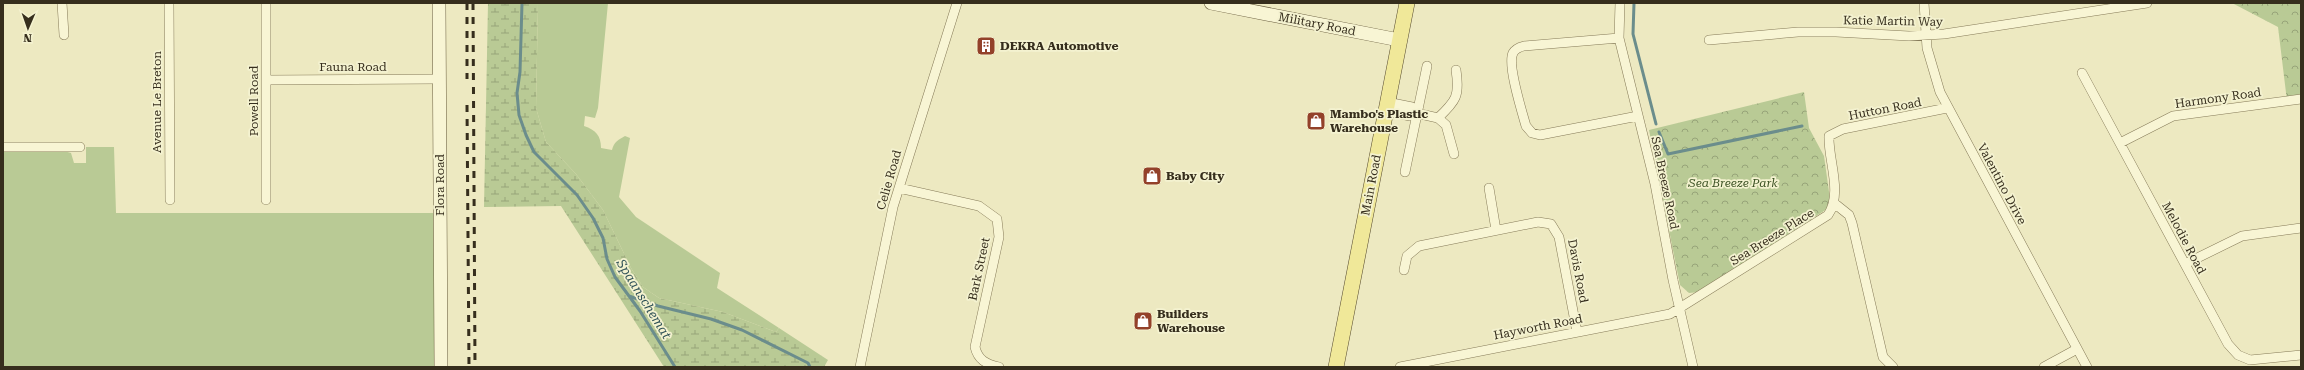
<svg xmlns="http://www.w3.org/2000/svg" width="2304" height="370" viewBox="0 0 2304 370" font-family="'Roboto Serif',serif">
<style>
.grass{fill:#b9ca95}
.forest{fill:url(#forest-crowns)}
.wetland{fill:url(#wetland-marsh)}
.lines{fill:none;stroke-linecap:round;stroke-linejoin:round}
.stream{stroke:#6b8d8c;stroke-width:3}
.street-casing{stroke:#867b59;stroke-width:10}
.secondary-casing{stroke:#675b3c;stroke-width:14}
.primary-casing{stroke:#53472d;stroke-width:16}
.street{stroke:#f8f5d4;stroke-width:9}
.secondary{stroke:#f8f5d4;stroke-width:13}
.primary{stroke:#f0e899;stroke-width:15}
.rail{stroke:#362e1d;stroke-width:3;stroke-dasharray:7 7;stroke-linecap:butt}
.labels{text-anchor:middle;dominant-baseline:central;stroke-width:3.5;stroke-linejoin:round;paint-order:stroke}
.street-label{font-size:12px;fill:#362e1d;stroke:#f4f2d0}
.poi-label{font-size:12px;font-weight:bold;fill:#362e1d;stroke:#f4f2d0;text-anchor:start}
.park-label{font-size:12px;font-style:italic;fill:#3c5224;stroke:#f4f2d0}
.water-label{font-size:13px;font-style:italic;fill:#2d4f55;stroke:#f4f2d0}
</style>
<defs>
<pattern id="forest-crowns" width="20" height="18" patternUnits="userSpaceOnUse"><rect width="20" height="18" fill="#b9ca95"/><path d="M2 6a3 3 0 1 1 6 0M12 15a3 3 0 1 1 6 0" fill="none" stroke="#97a479"/></pattern>
<pattern id="wetland-marsh" width="20" height="14" patternUnits="userSpaceOnUse"><rect width="20" height="14" fill="#b9ca95"/><path d="M1 5h8M5 5V1M11 12h8M15 12V8" fill="none" stroke="#97a479"/></pattern>
</defs>
<rect width="100%" height="100%" fill="#ede9c1"/>
<path class="grass" d="M538,3h70l-10,105 -3,10 -10,-2 -1,10c12,4 17,10 17,22l11,2c2,-8 6,-10 13,-14l5,2 -11,59 17,20 84,56 -3,15 62,40 -3,4 -53,-20 -64,-14 -16,-11 -12,-19 -28,-58 -27,-36 -30,-32 -10,-34z
M86,147h28l2,66h324l1,154h-438v-215l61,-1 7,2 3,10h12z"/>
<path class="forest" d="M2232,3h69v97l-14,1 -9,-74z
M1804,92l5,36 15,28 6,43 -3,10 -128,83 -10,1 -9,-8 -31,-155z"/>
<path class="wetland" d="M488,3h50l-2,105 10,34 30,32 27,36 28,58 12,19 16,11 64,14 53,20 3,-4 49,32 -4,7h-160l-103,-161 -77,1z"/>
<g class="lines">
<path class="stream" d="M522,3l-2,69 -3,21 2,22 7,20 8,17 43,43 16,23 10,20 4,21 8,18 25,34 35,56
M1634,3l-1,31 23,90
M1659,132l9,22 134,-28
M629,296l29,10 53,13 31,11 66,33 2,4"/>
<g class="street-casing">
<path id="street" d="M62,3l2,32
M169,3l1,197
M1620,3l-1,35 36,146 18,96 20,87
M1924,3l3,45 13,44 147,275
M1619,38l-95,8c-4,1 -9,3 -11,7 -6,11 9,59 13,73l6,7 8,2 98,-19
M1709,40l89,-8h38l73,4 35,-2 203,-31
M2082,73l146,271 10,11 12,5 51,-5
M266,80l173,-1
M1387,102l25,5 4,6
M1386,111l24,5 6,-3 22,5c18,-17 22,-22 18,-48
M1438,118l8,7 8,29
M2120,143l53,-27 128,-17
M3,147h77
M1405,172l22,-106
M899,188l80,18 18,13 2,18 -24,110c3,13 11,17 24,20
M1489,188l7,42
M266,200v-197
M1834,203l15,12 3,8 31,134 10,10
M2185,264l57,-28 59,-8
M1404,270l3,-14 12,-10 119,-24 13,2 8,13 18,95
M860,367l33,-160 64,-204
M1400,367l270,-53 158,-99c15,-22 0,-55 1,-79l14,-7 104,-21
M2044,367l33,-18"/>
</g>
<g class="secondary-casing">
<path id="secondary" d="M439,3l2,364
M1211,3l188,37"/>
</g>
<g class="primary-casing">
<path id="primary" d="M1336,367l71,-364"/>
</g>
<use href="#street" class="street"/>
<use href="#secondary" class="secondary"/>
<use href="#primary" class="primary"/>
<path class="rail" d="M467,3v76
M473,3l2,364
M467,105l2,262"/>
</g>
<defs>
<g id="building-square" transform="scale(1)"><rect x="-9" y="-9" width="18" height="18" rx="4" fill="#93412a" stroke="#f4f2d0"/><path d="M-4-6H4V6H1V3H-1V6H-4ZM-2.5-4.3h1.7v1.8h-1.7ZM.8-4.3h1.7v1.8H.8ZM-2.5-1h1.7V.8h-1.7ZM.8-1h1.7V.8H.8Z" fill="#fff"/></g>
<g id="shop-square" transform="scale(1)"><rect x="-9" y="-9" width="18" height="18" rx="4" fill="#93412a" stroke="#f4f2d0"/><path d="M-5-2.5h2.3a2.7 3.5 0 0 1 5.4 0H5L5.5 6h-11ZM-1.5-2.5h3a1.5 2.3 0 0 0-3 0Z" fill="#fff"/></g>
</defs>
<g fill-rule="evenodd">
<use href="#building-square" x="986" y="46"/>
<use href="#shop-square" x="1316" y="121"/>
<use href="#shop-square" x="1152" y="176"/>
<use href="#shop-square" x="1143" y="321"/>
</g>
<g class="labels">
<g class="street-label">
<text transform="translate(1893 21) rotate(1)">Katie Martin Way</text>
<text transform="translate(1317 24) rotate(11)">Military Road</text>
<text x="353" y="67">Fauna Road</text>
<text transform="translate(2218 98) rotate(-8)">Harmony Road</text>
<text transform="translate(254 101) rotate(-90)">Powell Road</text>
<text transform="translate(157 102) rotate(-90)">Avenue Le Breton</text>
<text transform="translate(1885 109) rotate(-11)">Hutton Road</text>
<text transform="translate(889 180) rotate(-74)">Celie Road</text>
<text transform="translate(1665 183) rotate(78)">Sea Breeze Road</text>
<text transform="translate(2002 184) rotate(62)">Valentino Drive</text>
<text transform="translate(440 185) rotate(-90)">Flora Road</text>
<text transform="translate(1371 185) rotate(-79)">Main Road</text>
<text transform="translate(1772 237) rotate(-32)">Sea Breeze Place</text>
<text transform="translate(2184 238) rotate(62)">Melodie Road</text>
<text transform="translate(979 269) rotate(-78)">Bark Street</text>
<text transform="translate(1578 271) rotate(79)">Davis Road</text>
<text transform="translate(1538 327) rotate(-11)">Hayworth Road</text>
</g>
<g class="poi-label">
<text x="1000" y="46">DEKRA Automotive</text>
<text x="1330" y="114">Mambo's Plastic<tspan x="1330" dy="14">Warehouse</tspan></text>
<text x="1166" y="176">Baby City</text>
<text x="1157" y="314">Builders<tspan x="1157" dy="14">Warehouse</tspan></text>
</g>
<g class="park-label">
<text x="1733" y="183">Sea Breeze Park</text>
</g>
<g class="water-label">
<text transform="translate(644 299) rotate(58)">Spaanschemat</text>
</g>
</g>
<rect width="2304" height="370" fill="none" stroke="#362e1d" stroke-width="8"/>
<g transform="translate(28 28) rotate(182)" stroke="#f4f2d0" stroke-width="3" paint-order="stroke">
<path d="M0-3L7 15L0 10L-7 15Z" fill="#362e1d"/>
<text y="-6" font-size="11" font-weight="bold" text-anchor="middle" fill="#362e1d">N</text>
</g>
</svg>
